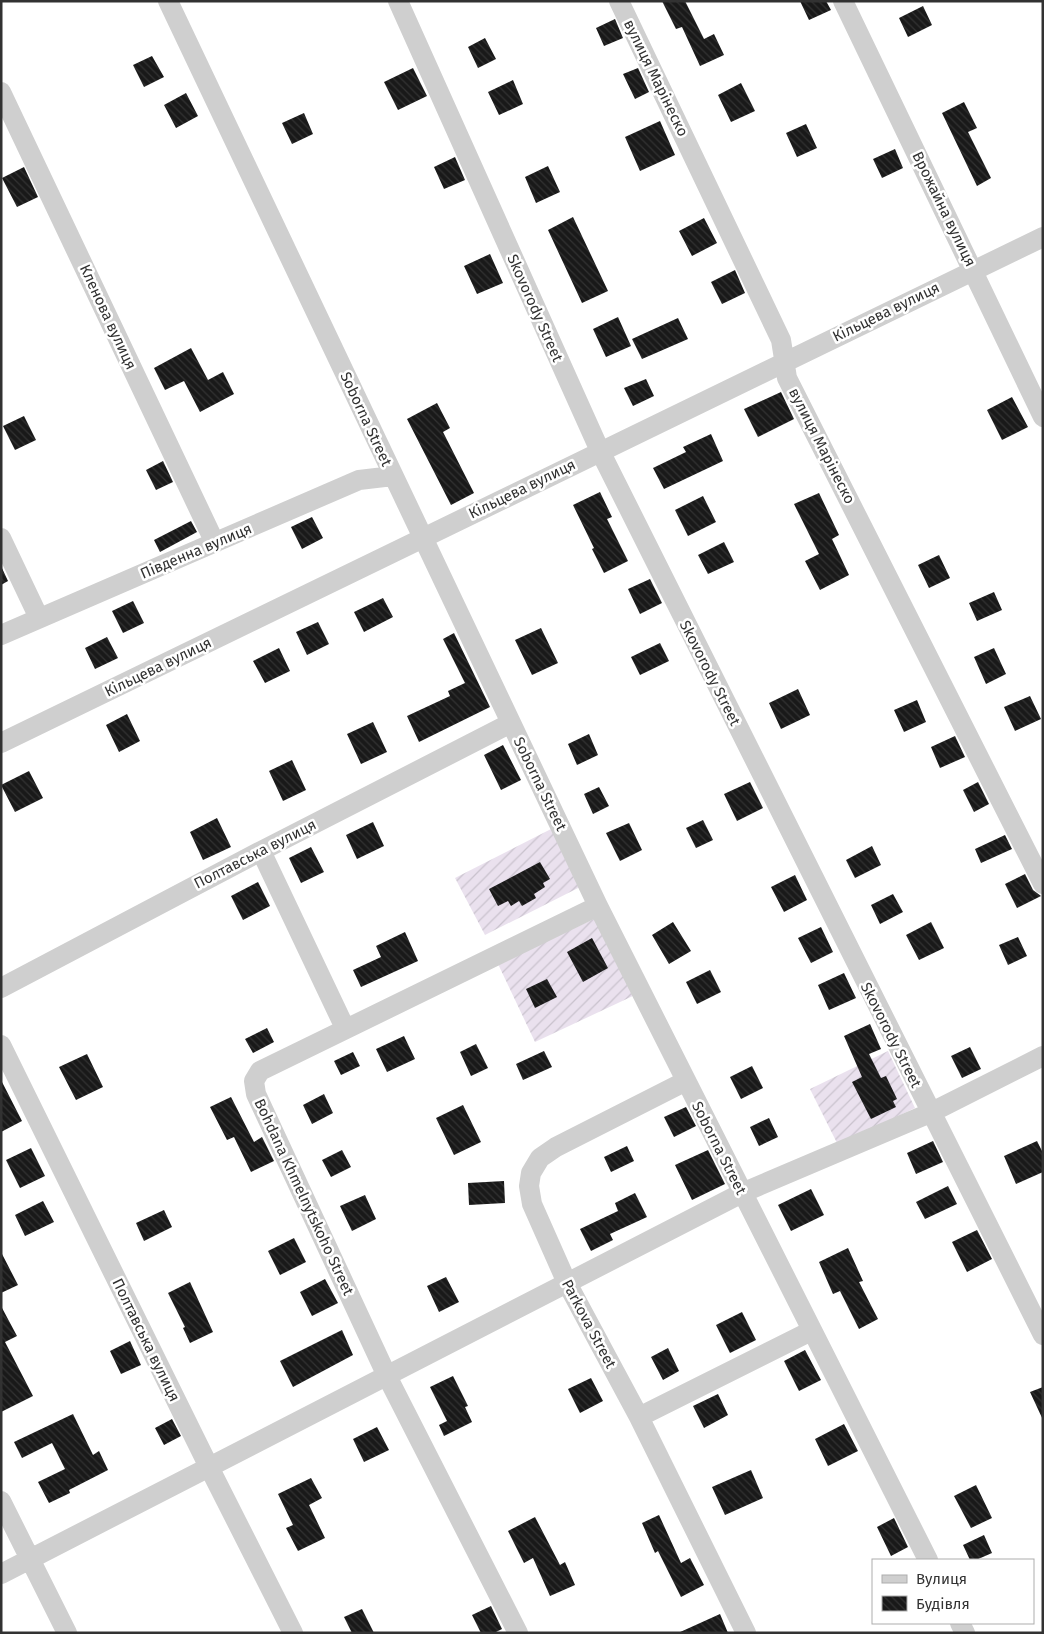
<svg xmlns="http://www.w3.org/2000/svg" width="1044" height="1634" viewBox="0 0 1044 1634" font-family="'Fira Sans',sans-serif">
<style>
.garden{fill:url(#garden-furrows)}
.building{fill:url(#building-back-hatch)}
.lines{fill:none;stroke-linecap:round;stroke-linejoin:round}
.minor{stroke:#cfcfcf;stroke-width:20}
.labels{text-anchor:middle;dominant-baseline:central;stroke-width:5;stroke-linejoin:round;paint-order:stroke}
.street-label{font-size:15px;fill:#323232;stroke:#fff}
</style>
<defs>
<pattern id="garden-furrows" width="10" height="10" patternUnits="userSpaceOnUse" patternTransform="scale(1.25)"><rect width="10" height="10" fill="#eae1ee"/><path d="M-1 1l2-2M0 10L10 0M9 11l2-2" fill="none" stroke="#c9c2cd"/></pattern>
<pattern id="building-back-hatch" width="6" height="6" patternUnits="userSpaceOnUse" patternTransform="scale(1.25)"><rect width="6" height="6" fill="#191919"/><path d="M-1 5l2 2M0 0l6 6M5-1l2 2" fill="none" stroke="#323232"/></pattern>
</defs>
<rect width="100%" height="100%" fill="#fff"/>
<path class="garden" d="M555,827l29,58 -99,50 -30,-57z
M598,917l37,78 -100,47 -37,-78z
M888,1051l27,57 -77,37 -28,-56z"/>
<path class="building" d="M662,1h23l19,38 10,-5 10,21 -24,11 -18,-39 -6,2z
M800,1h26l5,9 -22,10z
M923,6l9,19 -24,12 -9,-19z
M615,19l8,19 -19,8 -8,-18z
M485,38l11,21 -18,9 -10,-21z
M152,56l12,21 -20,10 -11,-22z
M413,68l14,28 -29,14 -14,-28z
M638,68l11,24 -14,7 -12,-25z
M513,80l10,24 -24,11 -11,-23z
M741,83l14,28 -24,11 -13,-27z
M186,93l12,23 -22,12 -12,-23z
M964,102l13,26 -9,4 23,46 -14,8 -35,-73z
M304,113l9,21 -21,10 -10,-21z
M660,121l15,34 -35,16 -15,-34z
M806,124l11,24 -20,9 -11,-24z
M895,149l8,19 -21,10 -9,-19z
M455,157l10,23 -21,9 -10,-22z
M548,166l12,26 -24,11 -11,-26z
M24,167l14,30 -21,10 -15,-29z
M573,217l35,74 -26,12 -34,-73z
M704,218l13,25 -25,13 -13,-25z
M490,254l13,29 -26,11 -13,-28z
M735,270l10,23 -23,11 -11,-22z
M618,317l13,29 -25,11 -13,-28z
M678,318l10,21 -46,20 -10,-20z
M191,348l17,32 15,-8 11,22 -34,18 -16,-31 -19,9 -11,-22z
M646,379l8,17 -21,10 -9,-18z
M781,392l13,27 -36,18 -14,-28z
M1012,397l16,30 -26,13 -15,-30z
M437,403l13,25 -7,4 31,61 -23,12 -44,-86z
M24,416l12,24 -21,10 -12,-24z
M711,434l12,27 -59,28 -11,-21 33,-16 -3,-5z
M163,461l10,21 -17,8 -10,-20z
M600,492l12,25 -5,2 21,42 -24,12 -12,-24 2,-1 -21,-43z
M819,493l20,42 -7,4 17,36 -29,15 -15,-29 14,-7 -25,-50z
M703,496l13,26 -28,14 -13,-26z
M312,517l11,21 -21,11 -11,-22z
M191,521l6,11 -37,20 -6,-12z
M724,542l10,20 -26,12 -10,-19z
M939,555l11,23 -21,10 -11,-23z
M1,566l7,15 -7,4z
M650,579l12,24 -22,11 -12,-25z
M994,592l8,18 -25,11 -8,-18z
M383,598l10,19 -29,15 -10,-20z
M133,601l11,22 -21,10 -11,-22z
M318,622l11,22 -22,11 -11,-23z
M541,628l17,35 -26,12 -17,-35z
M454,633l36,74 -71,35 -12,-26 43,-20 -2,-5 17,-8 -22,-44z
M107,637l11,21 -23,11 -10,-21z
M660,643l9,18 -29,14 -9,-18z
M279,648l11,23 -25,12 -12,-22z
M994,648l12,26 -20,10 -12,-27z
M798,689l12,26 -29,14 -12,-26z
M1030,696l11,23 -26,12 -11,-24z
M917,700l9,22 -22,10 -10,-22z
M127,714l13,27 -21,11 -13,-27z
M373,722l14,30 -26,12 -14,-30z
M589,734l9,21 -21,10 -9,-21z
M955,736l10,21 -25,11 -9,-21z
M503,745l18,35 -20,10 -17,-35z
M292,760l14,30 -23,11 -14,-30z
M29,771l14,27 -28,14 -14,-27z
M750,782l13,26 -26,13 -13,-27z
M978,782l11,22 -15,8 -11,-22z
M599,787l10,19 -16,8 -9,-20z
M217,818l14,29 -28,13 -13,-28z
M703,820l10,20 -17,8 -10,-20z
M373,822l11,24 -27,13 -11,-24z
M629,823l13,27 -22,11 -14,-28z
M1005,835l7,14 -31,14 -6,-14z
M872,846l9,19 -26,13 -9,-18z
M311,847l13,25 -23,11 -12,-25z
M540,862l10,17 -7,4 2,4 -11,7 2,4 -14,8 -3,-5 -8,5 -3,-5 -10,5 -9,-17z
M1025,874l8,16 8,6 -24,12 -12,-24z
M795,875l12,25 -23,12 -13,-25z
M258,882l12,24 -27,14 -12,-24z
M893,894l10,18 -23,12 -9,-19z
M673,922l18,29 -22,13 -17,-29z
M931,922l13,26 -25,12 -13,-25z
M821,927l12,25 -22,11 -13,-25z
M405,932l13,29 -57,26 -8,-17 28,-13 -5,-11z
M1018,937l9,19 -19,9 -9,-20z
M592,938l16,30 -25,14 -16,-30z
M710,970l11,22 -24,12 -11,-22z
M844,973l12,25 -27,12 -11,-25z
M547,979l10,18 -22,11 -9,-19z
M870,1024l11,25 -12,5 12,24 5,-2 11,23 -4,2 3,6 -25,12 -19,-37 10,-5 -18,-41z
M267,1028l7,14 -21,11 -8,-14z
M404,1036l11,23 -28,13 -11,-23z
M476,1044l12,24 -17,8 -11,-24z
M970,1047l11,22 -19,9 -11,-22z
M544,1051l8,16 -29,13 -7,-16z
M353,1052l7,14 -19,9 -7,-14z
M87,1054l16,33 -27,13 -17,-33z
M752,1066l11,22 -22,11 -11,-22z
M1,1080l21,41 -21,11z
M324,1094l9,19 -21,11 -9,-19z
M231,1097l23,45 8,-5 12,24 -23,11 -17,-35 -7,3 -17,-33z
M463,1105l18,37 -27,13 -18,-37z
M686,1107l10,19 -22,11 -10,-20z
M769,1118l9,19 -19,9 -9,-19z
M933,1141l10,21 -27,12 -9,-21z
M1037,1141l6,12v19l-27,12 -12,-28z
M627,1146l7,15 -23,11 -7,-15z
M31,1148l14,28 -25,12 -14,-28z
M342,1150l9,17 -20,10 -9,-17z
M708,1150l17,34 -33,16 -17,-35z
M504,1181l1,22 -36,2 -1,-22z
M948,1186l9,18 -32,15 -9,-17z
M811,1189l13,26 -33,16 -13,-26z
M635,1193l12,24 -37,17 3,6 -22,11 -11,-22 38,-18 -3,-8z
M365,1195l11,24 -24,12 -12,-25z
M43,1201l11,21 -29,14 -10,-21z
M164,1210l8,17 -28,14 -8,-18z
M977,1230l15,29 -25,13 -15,-30z
M294,1238l12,24 -26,13 -12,-24z
M848,1248l15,33 -4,1 19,37 -19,10 -19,-38 -7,3 -14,-32z
M1,1252l17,33 -17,8z
M446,1277l13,25 -20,10 -12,-26z
M325,1279l13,24 -26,13 -12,-24z
M190,1282l23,50 -23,11 -7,-15 2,-1 -17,-34z
M1,1306l16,30 -12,6 28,54 -32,16z
M742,1312l14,28 -26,13 -14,-28z
M342,1330l11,25 -60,32 -13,-26z
M130,1341l11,24 -20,9 -11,-23z
M668,1348l11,23 -16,9 -12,-23z
M805,1350l16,30 -22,11 -15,-30z
M453,1376l15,30 -3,1 7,15 -28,14 -5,-11 8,-4 -17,-34z
M591,1378l12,23 -23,12 -12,-24z
M1043,1387v33l-13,-28z
M718,1394l10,21 -24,13 -11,-22z
M73,1414l20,41 6,-4 9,19 -39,20 1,3 -21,10 -11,-21 27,-13 -13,-26 -30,15 -8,-16z
M172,1419l9,17 -17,9 -9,-17z
M844,1424l14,27 -30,15 -13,-27z
M377,1427l12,23 -25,12 -11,-23z
M751,1470l12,28 -38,17 -13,-28z
M311,1478l11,20 -13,7 16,33 -27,13 -12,-23 7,-3 -15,-31z
M976,1485l16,33 -21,10 -17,-32z
M659,1515l22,48 9,-5 14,27 -23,12 -23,-46 -3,2 -13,-30z
M535,1517l25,48 5,-3 10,23 -25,11 -17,-38 -9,5 -16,-32z
M894,1518l14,29 -17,9 -14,-29z
M984,1535l8,18 -16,7h-6l-7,-15z
M491,1606l11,23 -8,4h-13l-9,-18z
M362,1609l12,24h-22l-8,-16z
M720,1614l8,19h-50z"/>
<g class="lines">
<path class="minor" d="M168,1l430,905 330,654
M398,1l202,450 443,884
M619,1l162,339 6,38 256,506
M843,1l200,416
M1,92l214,451
M1,538l38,80
M1,635l358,-155 34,-4
M1,743l1042,-506
M261,851l84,177
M1,988l260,-137 250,-128
M1,1045l208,422 84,166
M686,1081l-130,66 -16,11 -9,15 -2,13 3,18 35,79 72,134 107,216
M639,1417l172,-86
M1,1501l66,132
M1,1574l741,-381 188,-80 113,-57
M960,1623l5,10
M518,1633l-131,-257 -131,-282 -2,-13 6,-10 338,-165"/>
</g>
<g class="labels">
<g class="street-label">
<text transform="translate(656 78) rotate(64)">вулиця Марінеско</text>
<text transform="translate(944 209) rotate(64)">Врожайна вулиця</text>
<text transform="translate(535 308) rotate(66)">Skovorody Street</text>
<text transform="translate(886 312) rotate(-26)">Кільцева вулиця</text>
<text transform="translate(108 317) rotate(65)">Кленова вулиця</text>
<text transform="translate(366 419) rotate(65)">Soborna Street</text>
<text transform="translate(822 446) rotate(63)">вулиця Марінеско</text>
<text transform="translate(522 489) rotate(-26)">Кільцева вулиця</text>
<text transform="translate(196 551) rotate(-23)">Південна вулиця</text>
<text transform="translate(158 667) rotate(-26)">Кільцева вулиця</text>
<text transform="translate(710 673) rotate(63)">Skovorody Street</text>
<text transform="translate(540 784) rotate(64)">Soborna Street</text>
<text transform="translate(255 854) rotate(-27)">Полтавська вулиця</text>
<text transform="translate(891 1035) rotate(63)">Skovorody Street</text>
<text transform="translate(719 1148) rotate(63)">Soborna Street</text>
<text transform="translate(304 1197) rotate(65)">Bohdana Khmelnytskoho Street</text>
<text transform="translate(589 1324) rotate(62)">Parkova Street</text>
<text transform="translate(146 1340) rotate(64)">Полтавська вулиця</text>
</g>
</g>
<rect width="1044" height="1634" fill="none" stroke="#323232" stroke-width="5"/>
<rect x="872" y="1559" width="162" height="65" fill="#ffffff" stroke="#adadad"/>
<rect x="882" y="1575" width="25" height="8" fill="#cfcfcf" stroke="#adadad"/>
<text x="916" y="1584" font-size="15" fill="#323232">Вулиця</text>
<rect x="882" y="1596" width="25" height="15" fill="url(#building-back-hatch)" stroke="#adadad"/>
<text x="916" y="1609" font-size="15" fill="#323232">Будівля</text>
</svg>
